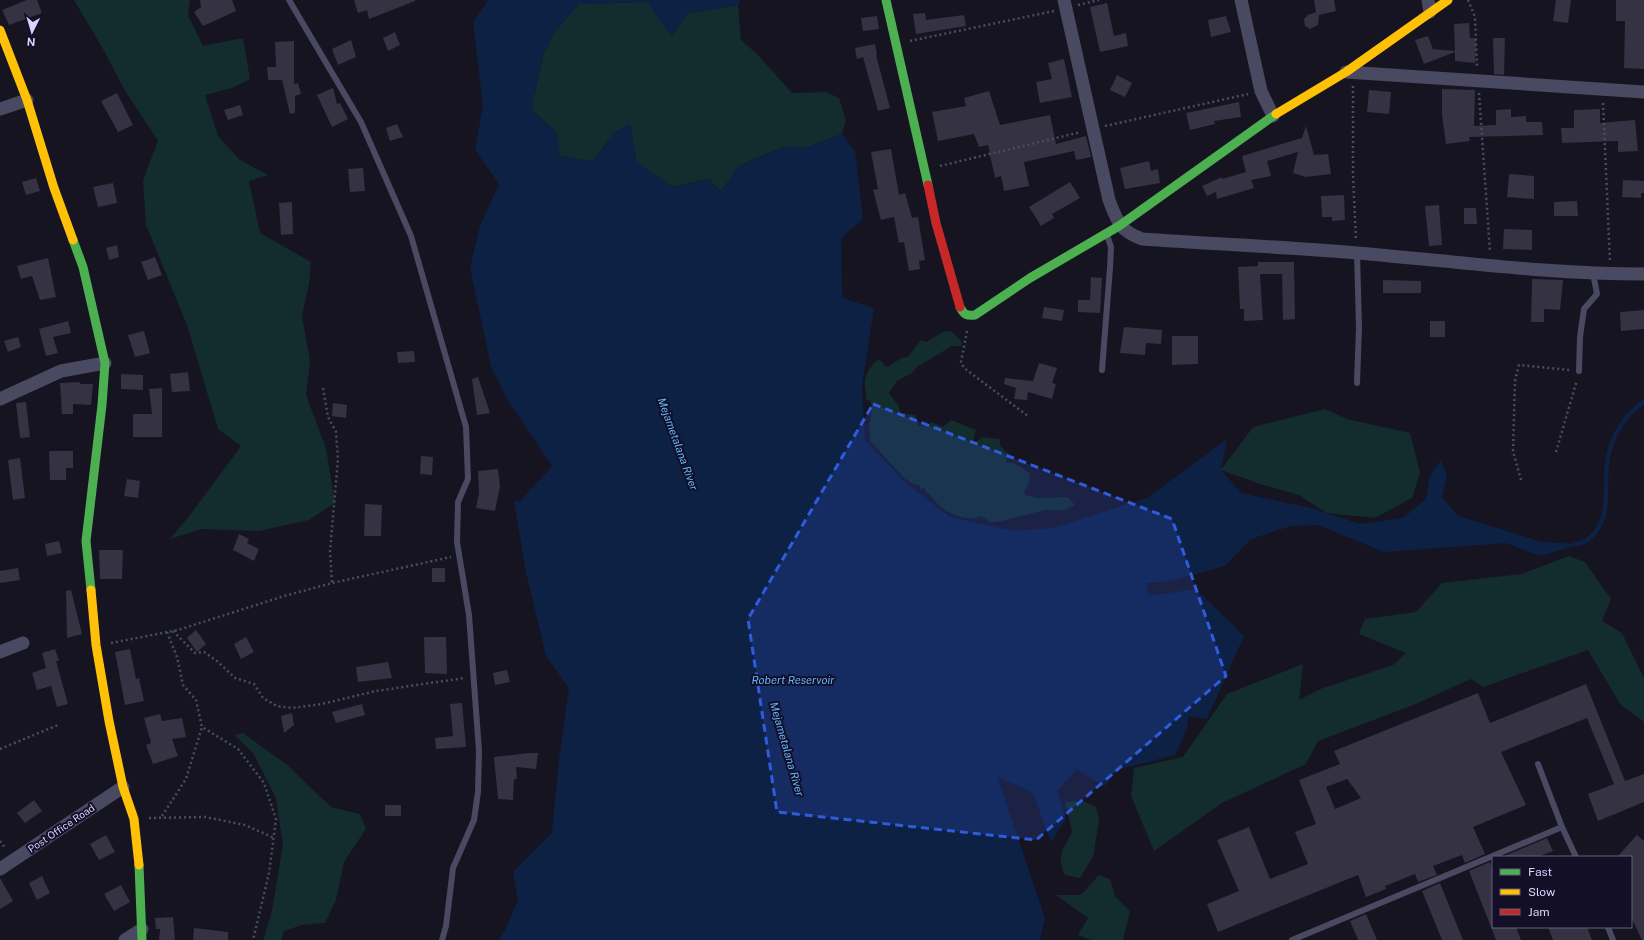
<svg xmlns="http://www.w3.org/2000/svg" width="1644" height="940" viewBox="0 0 1644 940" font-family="'Public Sans',sans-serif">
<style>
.green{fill:#132c2d}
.water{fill:#0d2144}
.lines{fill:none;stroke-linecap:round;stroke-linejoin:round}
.stream{stroke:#0d2144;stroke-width:4.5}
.building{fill:#343243;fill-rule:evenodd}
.path{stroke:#44505f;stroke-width:2.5;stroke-dasharray:2 3;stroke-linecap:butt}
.lane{stroke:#4a4962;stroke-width:6}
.street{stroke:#4a4962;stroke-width:13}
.fast{stroke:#4caf50;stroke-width:9}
.slow{stroke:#ffc107;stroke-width:9}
.jam{stroke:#c62828;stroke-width:9}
.marked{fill:#305bdc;fill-opacity:0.2;stroke:#305bdc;stroke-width:3;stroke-dasharray:8 5;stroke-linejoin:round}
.labels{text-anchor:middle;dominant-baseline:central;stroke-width:4;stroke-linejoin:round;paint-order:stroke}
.street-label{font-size:10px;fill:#d9d4ff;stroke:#130f26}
.water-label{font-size:11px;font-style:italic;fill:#62b6ff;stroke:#130f26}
</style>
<rect width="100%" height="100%" fill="#161421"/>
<path class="green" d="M74,0h116l-2,15 15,31 40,-8 7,41 -18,9 -27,7 13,41 22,24 28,15 -19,6 11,52 51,29 -2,22 -7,32 8,45 -4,34 20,53 9,55 -26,17 -50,11 -58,-2 -31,10 20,-24 51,-69 -23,-17 -31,-104 -41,-100 -3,-45 15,-39 -34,-52 -22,-42z
M647,2l41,11 50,-8 3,35 16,14 35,39 34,-1 13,6 7,22 -4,14 -34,13h-24l-35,14 -12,7 -16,24 -12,-13 -37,8 -36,-25 -6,-38 -16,9 -21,28 -33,-5 -4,-24 -25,-23 12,-53 11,-24 25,-28z
M951,331l11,11 -1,4h-9l-35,21 -5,6 -15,8 -8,12 9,12 3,8 15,2 2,11h9l5,-4 11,5 8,-7 25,10 -3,11 2,1 8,-5 17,2v7l9,8 -3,9h8l16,10 -1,9 -5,10 1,3 13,3 30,-1 7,8 -10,5h-20l-47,12h-8l-9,-6c-14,6 -32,-1 -43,-12 -5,-4 -7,-9 -13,-13v-4l-4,3 -2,-5h-4l-10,-6 -35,-38 -1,-14 3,-18 -2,-8 -4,-2c1,-5 -1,-8 -1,-13 -1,-11 6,-22 15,-27l6,8c8,-2 12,-10 22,-10l13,-17 5,2 17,-10z
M1325,409l22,10 63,14 10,40 -8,25 -37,20 -49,-5 -27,-18 -39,-11 -39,-14 32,-43z
M1569,556l16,6 26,37 -9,22 20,12 22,45v44l-24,-18 -32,-54 -105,37 -12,-8 -55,25 -98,37 -12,23 -84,39 -68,48 -23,-55 3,-28 49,-11 44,-63 76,-30 -4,36 24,-12 70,-23 13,-12 -47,-19 6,-15 51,-7 26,-29 79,-9z
M243,733l43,31 45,43 29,7 6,15 -22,33 -8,38 -11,23 -23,2 -18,6 -3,9h-18l9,-29 11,-66 -7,-47 -23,-45 -19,-18z
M1083,801l13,6 3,13 -6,37 -13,21 -15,-3c-9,-18 -2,-26 7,-43l-7,-30z
M1099,875l11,4 5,17 15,15 -7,29h-32l-13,-5 10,-17 -32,-23h25z"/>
<path class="water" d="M488,0h252l-2,5 -50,8 -16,24 -25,-35 -68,2 -25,28 -11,24 -12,53 25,23 4,24 33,5 21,-28 16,-9 7,38 35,25 37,-8 12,13 16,-24 12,-7 35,-14h24l34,-13 13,17 8,68 -22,19 1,60 32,10 -12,78 3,54 42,44 43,33 64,14 39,-3 94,-30 80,-59 -6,31 20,23 70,15 49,16 43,-6 23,-19 4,-23 11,-16 6,17 -5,20 16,19 84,26 38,2 -40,12 -34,-13 -122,9 -66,-27 -27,1 -40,13 -26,27 -54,15 -25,2 3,13 47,-7 48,47 -37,83 -18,-3 -3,15 -11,24 -58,15 -13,17 -27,-18 -20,22 9,28 -15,23 -18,-49 -36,-17 48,142 -5,22h-541l6,-10 13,-30 -5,-28 39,-39 7,-74 10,-71 -23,-32 -20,-84 -12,-71h6l32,-35 -45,-67 -16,-33 -21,-98 10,-42 19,-42 -24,-34 8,-45 -10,-82z"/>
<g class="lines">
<path class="stream" d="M1575,544c7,0 11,-3 16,-7 23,-22 11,-52 17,-80 4,-21 17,-43 36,-55"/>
</g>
<path class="building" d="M27,0h10l5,13 -33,12 -7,-15z
M200,0h32l4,11 -33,15 -9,-14 7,-5z
M354,0h61v1l-46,18 -2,-9 -9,3z
M1314,0h20l2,11 -17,4 -1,10 -8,4 -5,-3 -1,-7 4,-4 8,-3z
M1556,0h15l-3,23 -15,-2z
M1616,0h28v69l-20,-1 1,-47h-9z
M1107,3l7,33 12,-3 2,13 -28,6 -10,-45z
M925,13l1,7 38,-5 2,11 -50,8 -3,-20z
M877,16l2,13 -16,2 -2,-13z
M1226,16l5,16 -20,5 -3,-17z
M1469,23l1,15h6l-1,25 -20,-2v-9l-31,12 -9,-24 13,-4 5,13 22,2 -1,-27z
M395,32l5,13 -12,6 -5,-13z
M1493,38h12l-1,37 -10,-1z
M351,40l5,17 -18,8 -6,-16z
M294,41v43l4,-1 3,11 -6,2v17l-5,1 -8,-34h-14l-1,-13h9l-1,-25z
M875,44l2,11h-1l14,53 -12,3 -15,-54 -6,2 -2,-11z
M1064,59l8,38 -32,6 -4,-21 16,-3 -4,-16z
M1117,75l15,8 -7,14 -15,-7z
M333,88l4,16 3,-1 8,16 -16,8 -15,-32z
M1442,89l33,1 -1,36 22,-1v-15l15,-1v8l15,-1v6h16l1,13 -74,2 1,4 -24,3 -4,-29z
M1369,90l22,2 -2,22 -22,-2z
M989,91l11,34 50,-10 6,29 30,-8 5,21 -15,3 -2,-9 -50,11 5,24 -25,5 -3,-15 -6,2 -7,-33 -9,2 -5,-13 -36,7 -6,-29 34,-6 -2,-8z
M117,93l16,32 -15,7 -17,-31z
M1239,102l2,15 -27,4 1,3 -25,6 -4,-17z
M240,105l3,10 -15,5 -4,-10z
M1600,109v14l35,-3 3,31 -20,1v-11l-56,2 -1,-15h13v-18z
M397,124l6,13 -13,4 -4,-13z
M1306,126l8,29 14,-1 3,20 -25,3 -13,-4 5,-21 -31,9 4,15 -20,4 3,8 -37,11 -1,-7 -9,4 -5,-10 20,-9v2l24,-7 -4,-16 60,-18z
M891,149l8,46 6,-2 7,25 6,-1 7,43 -6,1 1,8 -11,2 -5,-29 -5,1 -5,-26 -13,3 -8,-30 5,-1 -7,-37z
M1149,161l2,10 7,-2 2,14 -35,6 -5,-21z
M363,168l2,23 -15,1 -2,-23z
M1509,174l25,2v23l-27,-2z
M36,178l4,13 -14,4 -4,-13z
M1623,180l21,1v12h-3v5l-19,-1z
M1070,182l10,16 -28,16 2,4 -13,8 -12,-19z
M113,183l4,20 -19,4 -5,-20z
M1344,195l1,25 -13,1v-4h-10l-1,-21z
M1577,201l1,15h-24v-14z
M292,202l1,32 -12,1 -2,-32z
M1439,205l3,40 -13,1 -4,-40z
M1464,208h12l1,16h-13z
M1504,229l28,1v20l-29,-1z
M117,245l2,12 -10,3 -3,-12z
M155,257l7,18 -14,5 -7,-18z
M48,258l8,39 -16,3 -8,-24 -11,3 -4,-13z
M1258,262h36l1,57 -12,1 -1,-46h-22l3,46 -19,1v-12h-4l-2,-42 20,-1z
M1091,277l11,1 -2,35 -22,-1v-12h12z
M1532,279l31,1 -3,30 -16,-1v13h-13z
M1383,280l38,1v12h-38z
M1044,307l20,3 -2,11 -20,-3z
M1644,310v19l-23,2 -1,-19z
M68,321l3,12 -18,4 5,16 -12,3 -7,-27z
M1430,321h15v16h-15z
M1124,327l38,3 -1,14 -15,-1 -1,12 -25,-2z
M144,331l6,22 -15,4 -7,-22z
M1172,336h26v28l-26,1z
M18,337l3,10 -13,5 -4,-11z
M414,351l1,11 -17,1 -1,-11z
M1039,363l18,5 -5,15 4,1 -4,15 -24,-7 -1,8 -13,-1 2,-11 -12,-4 1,-6 28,3z
M188,372l2,19 -18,1 -2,-18z
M121,374l22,1v15l-22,-1z
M478,377l12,36 -13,2 -5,-36z
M80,382v2h13l-2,21 -18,-1v10h-11l-2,-31z
M162,388v49h-29v-23h19l-3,-25z
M26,402l4,35 -10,1 -4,-35z
M333,403l14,2 -1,13 -14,-2z
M49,451h24v17h-7v12h-16z
M421,456l12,1 -1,18 -12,-1z
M20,458l5,40 -12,2 -5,-40z
M498,469l2,17 -5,25 -19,-3 3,-15 -1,-22z
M127,479l13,2 -2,17 -14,-2z
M365,504l17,1 -1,31h-17z
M239,534l10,5 -2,4 12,6 -5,12 -21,-11z
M59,541l3,12 -15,3 -2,-12z
M99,550h24l-1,29h-22z
M18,568l2,12 -20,3v-12z
M432,568h13v14h-13z
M71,590l11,44 -15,4 -1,-47z
M196,630l10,14 -9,8 -10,-14z
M246,637l8,15 -13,7 -7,-15z
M424,637h22l1,37 -22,-1z
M55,649l4,12h-3l12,43 -11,3 -6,-21 -14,4 -5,-17 14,-5 -4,-15z
M130,649l6,30 3,-1 5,23 -19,4 -10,-53z
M388,662l4,16 -34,4 -2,-15z
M507,670l3,12 -15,3 -2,-12z
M1586,684l39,97 19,-7v28l-46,19 -10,-27 26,-10 -27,-66 -86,34 25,53 -53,22 12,27 -20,9 -3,-8 -29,11 4,9 -19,7 -3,-8 -30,12 1,3 -20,8 -8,-22 -140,57 -11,-28 32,-13 -22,-51 32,-13 21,52 38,-15 -13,-32 21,-8 -17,-44 41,-16 -6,-13 144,-58 12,30zM1347,779l14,19 -26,11 -9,-22z
M462,703l4,44 -30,2 -1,-11 18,-2 -3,-32z
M362,704l3,11 -29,8 -4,-11z
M292,713l2,12 -10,8 -3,-17z
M160,714l2,7 20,-3 4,19 -14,2 6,17 -25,8 -7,-19 5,-2 -7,-25z
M529,753h9l-2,16 -20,-2 1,12h-3l-1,21 -15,-1 -4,-42z
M34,800l8,11 -17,12 -8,-10z
M385,805h16v11h-16z
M106,835l9,17 -16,8 -9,-16z
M1637,835l7,6v99h-2l-11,-23v-60h-14z
M1547,838l6,13 -16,6h-35z
M1490,862l3,9v56h23l5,13h-25l-5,-13 -22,-56z
M42,876l8,17 -13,7 -8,-17z
M0,878l13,23 -13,8z
M1440,883l23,57h-21l-20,-49z
M121,885l9,17 -16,9 -10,-17z
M1366,914l11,26h-19l-8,-19z
M173,917l2,23h-16l1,-11h-4l-1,-11z
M1548,927h39l5,13h-39z
M194,928l34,4v8h-35z"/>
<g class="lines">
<path class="path" d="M1468,0l7,17 2,51
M1078,5l21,-5
M910,41l144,-30
M1353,86v89l3,66
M1479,93l11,159
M1603,103l7,159
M1105,126l143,-32
M940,166l141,-34
M967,331l-6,31 3,6 64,48
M323,388l5,29 8,15 2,27 -8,92 2,32
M1556,452l21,-72
M1521,480l-8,-29 2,-70 4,-16 50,5
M173,631l22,22 9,-1 13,9 18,17 19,6 9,14 14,8 15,2 30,-4 54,-13 88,-13
M167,632l10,25 6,28 13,15 6,27 36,22 26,34 12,36 -7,54 -16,67
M111,643l67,-13 103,-33 51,-14 119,-26
M0,749l58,-24
M162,816l24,-37 16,-52
M149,818l56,-1 40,8 29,13
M0,841l6,8"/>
<path class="lane" d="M289,0l72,122 50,114 55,191 2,52 -10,23 -1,40 12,73 10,136 -1,41 -4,28 -21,48 -7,58 -4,14
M1357,253l2,74 -2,56
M1102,370l8,-102 1,-21 -4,-12
M1579,371l1,-34 4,-28 13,-15 -4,-21
M1538,764l24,63 14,30
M1608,927l5,13
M1292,940l270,-113"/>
<path class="street" d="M1064,0l45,200c9,23 10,30 33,39 72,5 144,8 215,14 95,8 191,21 287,21
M1241,0l20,91 12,25
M1428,0l2,12
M1346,72l298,20
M0,109l27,-9
M0,399l61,-28 44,-8
M0,652l23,-9
M0,869l123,-82
M125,940l17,-11"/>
<path class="fast" d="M886,0l42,185
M73,240l10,27 22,96 -3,42 -16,136 5,49
M960,307c4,8 7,9 15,8l55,-37 89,-52 157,-112
M139,865l3,75"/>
<path class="slow" d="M0,30l27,70 27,88 19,52
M1276,114l70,-42 102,-72
M91,590l5,55 13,76 14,66 11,32 5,46"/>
<path class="jam" d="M928,185l8,38 24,84"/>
</g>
<path class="marked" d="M873,404l299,115 54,157 -190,164 -259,-28 -29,-193z"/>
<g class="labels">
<g class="street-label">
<text transform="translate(61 828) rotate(-34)">Post Office Road</text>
</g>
<g class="water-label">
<text transform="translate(678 444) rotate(70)">Mejametalana River</text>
<text x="793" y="680">Robert Reservoir</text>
<text transform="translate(787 749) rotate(74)">Mejametalana River</text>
</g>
</g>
<rect x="1492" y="856" width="140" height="72" fill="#130f26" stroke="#625e7d"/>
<rect x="1500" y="869" width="20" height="6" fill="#4caf50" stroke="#625e7d"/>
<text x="1528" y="876" font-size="12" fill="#d9d4ff">Fast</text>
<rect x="1500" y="889" width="20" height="6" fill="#ffc107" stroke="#625e7d"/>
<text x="1528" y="896" font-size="12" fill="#d9d4ff">Slow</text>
<rect x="1500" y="909" width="20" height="6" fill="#c62828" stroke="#625e7d"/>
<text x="1528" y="916" font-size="12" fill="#d9d4ff">Jam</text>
<g transform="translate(32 32) rotate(185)" stroke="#130f26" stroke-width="3" paint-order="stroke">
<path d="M0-3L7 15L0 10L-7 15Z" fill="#d9d4ff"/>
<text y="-6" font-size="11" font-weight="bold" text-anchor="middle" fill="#d9d4ff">N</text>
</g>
</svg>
